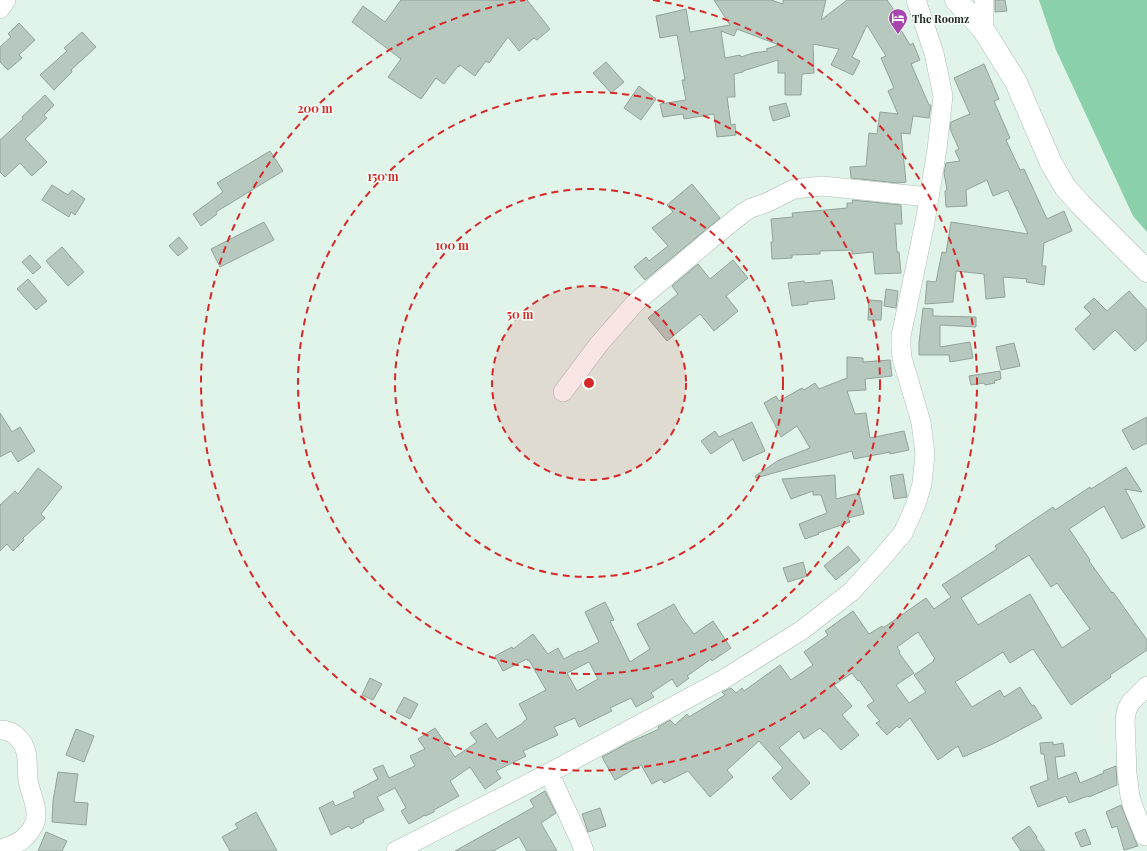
<svg xmlns="http://www.w3.org/2000/svg" width="1147" height="851" viewBox="0 0 1147 851" font-family="'Playfair Display',serif">
<style>
.water{fill:#89d0ab}
.building{fill:#b7c9bf;stroke:#92a399;fill-rule:evenodd}
.lines{fill:none;stroke-linecap:round;stroke-linejoin:round}
.minor-casing{stroke:#abbdb3;stroke-width:20}
.highway-casing{stroke:#abbdb3;stroke-width:23}
.minor{stroke:#fff;stroke-width:19}
.highway{stroke:#fff;stroke-width:22}
.ring{fill:none;stroke:#d62828;stroke-width:2;stroke-dasharray:7 5}
.labels{text-anchor:middle;dominant-baseline:central;stroke-width:3;stroke-linejoin:round;paint-order:stroke}
.poi-label{font-size:11px;font-weight:bold;fill:#222925;stroke:#f4fff8;text-anchor:start}
.centre{fill:#d62828;stroke:#f4fff8;stroke-width:2}
.ring-label{font-size:12px;text-anchor:middle;font-weight:bold;fill:#d62828;stroke:#f4fff8;stroke-width:3;stroke-linejoin:round;paint-order:stroke}
</style>
<rect width="100%" height="100%" fill="#e1f4e9"/>
<path class="water" d="M1039,0h108v232l-14,-16 -77,-166z"/>
<path class="building" d="M401,0h126l23,29 -13,11 -3,-2 -15,13 -11,-14 -19,26 -3,-2 -11,15 -15,-11 -1,2 -1,-1 -14,18 -8,-6 -15,21 -33,-22 13,-18 -49,-37 11,-16 22,16z
M714,0h57l12,4v-4h43l-5,20 26,-20h40l9,13 -4,2 18,30 3,-2 7,17 -9,4 18,41h2l-2,13 -16,-2 -3,18 -9,-1 5,49 -8,1 -47,-5 -1,-11 16,-1 3,-33 8,1 3,-22 18,2 -10,-23 6,-3 -13,-30 5,-2 -19,-31 -15,32 8,4 -7,14 -22,-10 8,-16 -26,-5 1,29 -12,1 -1,21h-16v-22h-7v-13l-35,11v1l-9,2 1,23h-8l4,28 4,-1 1,11 -19,2 -3,-23 -30,5 -1,-5 -20,3 -3,-13 26,-4 -4,-20h3l-8,-45 -17,3 -4,-22 30,-7 4,23 40,-7zM737,29l42,16 -13,4 2,2 -15,2 -12,4 -1,-2 -15,3 -4,-27 13,5z
M995,0h10l2,11 -12,1z
M19,23l16,17 -16,15 3,3 -14,12 -8,-8v-15l11,-10 -3,-3z
M82,32l14,15 -25,23 1,2 -18,18 -14,-15 27,-24 -3,-3z
M606,62l18,20 -13,11 -18,-20z
M984,64l15,35 -5,2 16,37 -4,2 14,30 4,-1 23,50 17,-8 8,20 -28,12 -2,23h4l-2,19 -18,-3 1,-3 -24,-2 2,20 -19,2 -2,-25 -28,-3 -3,31 -28,2 2,-23 9,1 6,-30 4,1 5,-31 77,12 -20,-44 -15,6 -6,-16 -21,10 1,16 -21,1 -1,-16 2,-1 -3,-17 2,-10 14,-2 -5,-10 4,-2 -9,-20 1,-7 19,-8 -16,-36z
M639,86l17,13 -15,21 -17,-12z
M45,95l9,10 -10,10 3,3 -22,21 22,23 -15,14 -12,-13 -15,14 -5,-5v-32l23,-21 -1,-2z
M786,103l4,13 -17,5 -4,-14z
M270,151l13,20 -67,41 1,2 -16,12 -8,-12 30,-22 -6,-9z
M692,184l28,34 -75,62 -11,-13 12,-10 3,4 19,-15 -16,-18 21,-16 -6,-7z
M52,185l16,10 4,-5 13,9 -10,16 -4,-3 -2,5 -27,-17z
M852,200l49,5 1,19h-7l2,28h2l2,21 -26,1 -2,-22 -21,2v-4l-32,1v3l-28,1v3l-20,1 -1,-17h2l-2,-23 22,-2 -1,-4 55,-5v-5h6z
M264,222l10,18 -54,27 -9,-18z
M179,237l9,11 -10,8 -9,-10z
M62,247l22,25 -16,14 -22,-25z
M30,255l11,12 -8,7 -11,-12z
M733,260l15,18 -22,18 12,15 -24,20 -14,-17 -33,27 -19,-23 30,-24 -6,-8 26,-22 12,15z
M28,279l19,22 -11,9 -19,-21z
M832,280l3,19 -28,3 1,2 -16,2 -4,-23 16,-2 1,2z
M886,289l12,2 -2,17 -12,-2z
M1129,291l18,19v30l-12,11 -20,-21 -21,20 -19,-21 16,-15 -7,-7 10,-9 13,13z
M869,300l13,1 -1,19h-13z
M923,308l10,1v7l43,1v10l-36,-2v22l30,-5 3,16 -23,4 -1,-7h-30v-12z
M1014,343l6,23 -19,4 -5,-23z
M847,357l16,1v4l27,-2 2,16 -27,3 1,11 -19,1 8,23 11,-1 4,25 34,-7 5,19 -19,4v-2l-36,7 -2,-8 -96,27 -1,-2 24,-16 31,-12 -13,-22 -16,11 -17,-34 12,-7 3,5 23,-13 2,2 11,-7 4,6 28,-11z
M1000,371l1,8 -7,2 1,2 -10,2 -1,-2 -13,2 -2,-9z
M0,413l12,19 8,-5 15,24 -17,11 -7,-11 -11,6z
M1147,417v26l-14,7 -11,-20z
M752,422l13,29 -22,10 -10,-22 -22,15 -10,-13 14,-10 4,6z
M1126,467l16,25 -17,-3 20,38 -23,12 -18,-33 -35,23 21,31 -1,1 23,32 1,-1 34,48v10l-37,25 1,2 -40,28 -38,-56 -23,14 -7,-11 -48,30 17,25 28,-17 4,7 16,-10 12,19 2,-1 8,13 -45,24 -34,15 -5,-11 -20,14 -28,-42 -11,10 -2,-2 -10,9 -11,-12 4,-2 -13,-15 7,-5 -15,-21 -1,1 -6,-8 -18,12 18,21 -10,9 17,20 -18,15 -16,-18h-1l-4,-4 -16,11 -5,-8 -20,17 31,35 -19,17 -19,-22 11,-10 -24,-27 -32,29 6,7 -23,20 -22,-26 -24,12 -3,-4 -9,5 -11,-19 -26,15 -13,-23 26,-14 31,-14 -1,-2 12,-7 5,5 12,-11 2,3 36,-22 -3,-3 9,-4 5,5 6,-5 2,3 36,-26 11,15 22,-15 -9,-13 24,-17 -3,-4 28,-20 16,23 13,-8 1,2 43,-30 8,11 17,-12 -9,-12 55,-36 -2,-3 58,-39 2,3 35,-23 1,2zM1029,555l22,32 6,-4 33,46 -28,19 -32,-54 -52,31 -17,-27zM918,632l17,27 -2,1 1,1 -20,14 12,17 -17,11 -13,-18 18,-12 -15,-20 1,-1 -3,-5z
M38,468l24,19 -21,27 4,4 -22,20 1,2 -11,11 -6,-7 -7,7v-46l15,-14 3,3z
M903,474l4,23 -13,2 -4,-23z
M835,475l1,24 23,-6 5,21 -16,4 2,4 -32,11 1,1 -14,5 -6,-15 28,-11 -6,-18h-8v-4l-22,8 -9,-20z
M848,546l12,14 -24,20 -12,-14z
M803,562l4,14 -19,6 -5,-14z
M605,602l9,18 -4,1 20,41 20,-13 -13,-25 37,-20 8,14 12,16 19,-13 18,27 -19,13 -1,-2 -24,17 2,2 -12,9 -5,-8 -21,14 3,4 -18,10 -5,-9 -21,10 2,3 -33,16 -4,-9 -21,9 4,8 -35,16 3,5 -30,15 5,7 -16,11 -15,-22 -20,14 9,15 -25,14v2l-9,4v-1l-16,9 -8,-13 5,-3 -11,-20 -18,9 7,13 -21,10 1,2 -13,7 -2,-3 -18,9 -12,-27 14,-7 2,5 20,-9 -2,-5 25,-13 -5,-10 10,-4 6,13 26,-12 -5,-10 15,-7 -7,-10 17,-11 20,29 22,-15 -7,-9 16,-10 11,16 26,-16v-1l4,-3 -8,-15 27,-14 -17,-30 -1,1 -1,-2 -24,12 -8,-15 17,-9 1,2 20,-15 15,20 10,-6 6,11 15,-8 1,1 19,-10 -14,-30zM589,662l9,17 -21,12 -10,-18z
M370,678l12,6 -9,16 -11,-5z
M404,697l14,7 -8,15 -14,-7z
M76,729l18,7 -10,26 -18,-7z
M1053,742v3l10,-2 2,13 -10,1 3,22 18,-7 4,11 24,-10 -1,-2 13,-5 1,19 -28,12 -1,-1 -19,7 -3,-7 -28,11 -8,-20 18,-7 -4,-26h-3l-1,-11z
M58,772l20,2 -4,28 14,1 -2,22 -34,-3 1,-21z
M545,791l11,22 -15,10 16,28h-30l-8,-14 -26,14h-38l79,-44 -4,-7z
M1121,805l14,35 3,6 -14,4 -7,-24 -5,2 -6,-16z
M600,808l6,18 -18,6 -6,-18z
M256,812l21,39h-47l-8,-14 16,-9 -3,-4z
M1029,826l8,11 -1,1 9,13h-24l-9,-13z
M1085,829l6,15 -10,3 -6,-14z
M46,832l21,9 -5,10h-24z"/>
<g class="lines">
<g class="minor-casing">
<path id="minor" d="M0,9l6,-9
M983,29l1,-16v-13
M563,392l36,-48 36,-41 76,-64 32,-26 8,-5 15,-5 28,-14 28,-3 107,11
M0,730c7,0 15,3 19,9 3,3 6,9 7,13 2,9 1,19 2,28 2,12 9,25 8,36 0,4 -2,9 -4,12 -8,15 -19,16 -32,22
M549,773l31,67 4,11
M1145,836l-12,-29 -3,-11 -3,-22 -2,-55 2,-10 4,-7 16,-16
M396,851l153,-78 175,-94 78,-49 49,-38 30,-33 22,-26 13,-29 6,-20 3,-30 -4,-32 -19,-64 -1,-11v-11l24,-114 12,-73 6,-53 -9,-43 -18,-53"/>
</g>
<g class="highway-casing">
<path id="highway" d="M956,0l27,29 33,53 35,81 14,24 15,17 67,67"/>
</g>
<use href="#minor" class="minor"/>
<use href="#highway" class="highway"/>
</g>
<circle cx="589" cy="383" r="97" fill="#d62828" fill-opacity=".12"/>
<g class="ring">
<circle cx="589" cy="383" r="97"/>
<circle cx="589" cy="383" r="194"/>
<circle cx="589" cy="383" r="291"/>
<path d="M653 0A388 388 0 1 1 525 0"/>
</g>
<defs>
<g id="hotel-pin" transform="scale(1)"><path d="M0 17L-7.5 6A9.5 9.5 0 1 1 7.5 6Z" fill="#a746ad" stroke="#f4fff8"/><path d="M-6-4.5h1.5V1H6V5H4.5V3h-9V5H-6ZM-4 0a1.8 1.8 0 1 1 3.6 0ZM.5 0V-2.5h3Q6-2.5 6 0Z" fill="#fff"/></g>
</defs>
<g fill-rule="evenodd">
<use href="#hotel-pin" x="898" y="18"/>
</g>
<g class="labels">
<g class="poi-label">
<text x="912" y="18">The Roomz</text>
</g>
</g>
<circle cx="589" cy="383" r="6" class="centre"/>
<g class="ring-label">
<text x="315" y="113">200 m</text>
<text x="383" y="181">150 m</text>
<text x="452" y="250">100 m</text>
<text x="520" y="319">50 m</text>
</g>
</svg>
